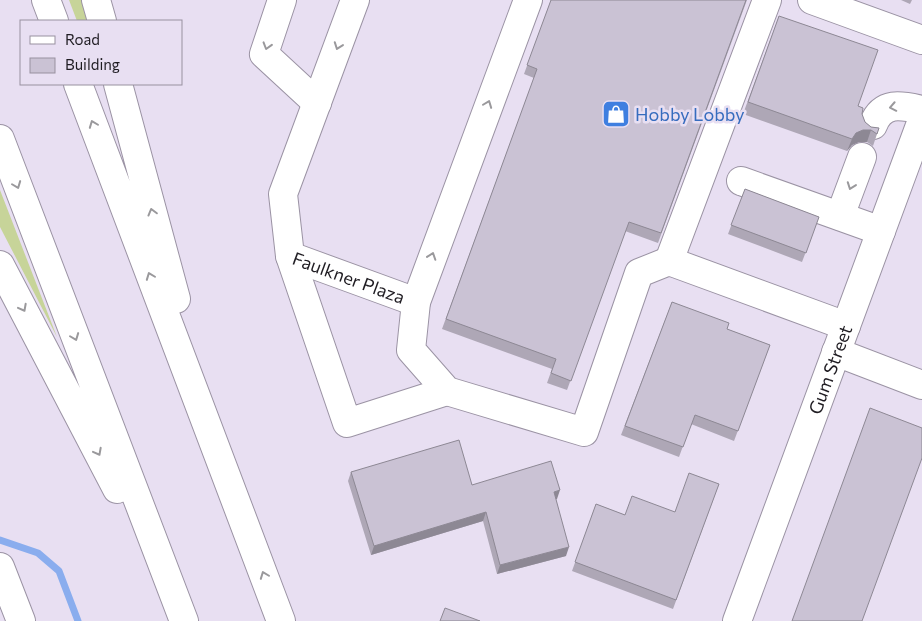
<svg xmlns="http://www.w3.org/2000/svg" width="922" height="621" viewBox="0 0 922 621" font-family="Commissioner,sans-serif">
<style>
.green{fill:#c7d499}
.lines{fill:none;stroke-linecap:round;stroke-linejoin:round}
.stream{stroke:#8aadee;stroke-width:7}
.minor-casing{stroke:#9b93a4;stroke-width:30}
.highway-casing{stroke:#9b93a4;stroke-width:30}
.minor{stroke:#fff;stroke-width:28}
.highway{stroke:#fff;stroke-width:28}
.wall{fill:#aea7b6}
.shaded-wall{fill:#8d8894}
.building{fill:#cac2d4;stroke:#8d8894}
.oneway{stroke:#9a999c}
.labels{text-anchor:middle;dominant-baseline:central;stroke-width:5;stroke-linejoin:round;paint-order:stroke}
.shop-label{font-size:18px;fill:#366cbe;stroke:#e8dff2;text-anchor:start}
.street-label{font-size:18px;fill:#1f1c22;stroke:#e8dff2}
</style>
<rect width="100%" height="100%" fill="#e8dff2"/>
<path class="green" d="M69,0h22l6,21h-20z
M0,190l57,147 -57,-110z"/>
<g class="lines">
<path class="stream" d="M0,540l38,13 21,18 19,50"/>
<g class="minor-casing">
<g id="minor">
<path d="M282,0l-18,54 53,49"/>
<path id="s1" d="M355,0l-72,194 7,62 126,46"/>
<path d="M528,0l-112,302 -5,48 36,41 137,41 55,-159 30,-12 177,65"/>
<path d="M812,0l110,40"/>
<path d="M873,125c9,-24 28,-20 49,-15"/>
<path d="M741,181l140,50"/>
<path d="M840,216l22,-59"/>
<path d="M290,256l57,167 100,-32"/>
<path d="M669,261l98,-261"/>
<path d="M836,352l86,33"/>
<path d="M0,567l21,54"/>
<path id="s2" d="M737,621l185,-501"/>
</g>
</g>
<g class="highway-casing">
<path id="highway" d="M46,0l8,21
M96,0l6,21
M78,84l203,537
M118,84l58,215
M0,139l184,482
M0,265l117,224"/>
</g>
<use href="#minor" class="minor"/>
<use href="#highway" class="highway"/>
</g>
<path class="wall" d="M551,0h196l-89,243 -33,-12 -58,159 -20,-7 5,-14 -110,-40 92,-251 -10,-4z
M901,0h11l-2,4z
M779,16l79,90 7,16 6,5 8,1 -6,18 -6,-4h-8l-7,3 -5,6 -104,-37z
M745,189l74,28 -17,45 -74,-28z
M672,302l55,27 43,16 -36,96 -43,-17 -12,33 -58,-22z
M351,472l121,13 85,14h-1l10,57 -69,18 -14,-53 -112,34 -23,-74z
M719,484l-46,125 -101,-38 24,-67 29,11 50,-3z"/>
<path class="shaded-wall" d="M863,130h8l-4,12h-8l-7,3 -5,6 5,-12 4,-6z
M560,490l-3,9 -7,2 4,-9z
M486,512l-3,9 -112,34 3,-9z
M569,547l-3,9 -69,18 3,-9z"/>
<path class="building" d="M551,0h195l-85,233 -32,-11 -58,159 -20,-8 5,-14 -110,-40 91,-250 -10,-4z
M779,16l99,34 -20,56 5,2 -1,6 3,8 6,5 8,1 -2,6 -6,-4h-8l-7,3 -4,6 -104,-37z
M745,189l74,28 -13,36 -75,-28z
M672,302l57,21 -2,6 43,16 -32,86 -43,-16 -12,32 -58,-21z
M870,408l52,20v30l-60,163h-70z
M459,440l13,45 79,-24 9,29 -6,2 15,55 -69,18 -14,-53 -112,34 -23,-74z
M689,473l30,11 -43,116 -101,-38 21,-58 29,11 7,-19 43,16z
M445,608l35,13h-40z"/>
<defs><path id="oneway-chevron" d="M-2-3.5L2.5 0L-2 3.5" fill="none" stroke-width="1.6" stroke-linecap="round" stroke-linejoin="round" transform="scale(1.25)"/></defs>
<g class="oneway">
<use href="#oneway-chevron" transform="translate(267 46) rotate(107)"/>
<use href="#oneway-chevron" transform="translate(338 46) rotate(110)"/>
<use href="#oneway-chevron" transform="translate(488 104) rotate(-69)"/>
<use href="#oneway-chevron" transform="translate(893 107) rotate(169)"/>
<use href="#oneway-chevron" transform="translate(93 124) rotate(-111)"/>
<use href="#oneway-chevron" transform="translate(17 185) rotate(69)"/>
<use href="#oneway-chevron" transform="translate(851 186) rotate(110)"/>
<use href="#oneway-chevron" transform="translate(152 212) rotate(-105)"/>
<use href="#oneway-chevron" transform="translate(432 256) rotate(-71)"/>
<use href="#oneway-chevron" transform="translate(150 276) rotate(-111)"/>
<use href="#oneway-chevron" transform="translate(23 308) rotate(62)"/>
<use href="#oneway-chevron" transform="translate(75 337) rotate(69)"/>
<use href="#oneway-chevron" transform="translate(98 452) rotate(62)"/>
<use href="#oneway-chevron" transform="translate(264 575) rotate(-111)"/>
</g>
<defs>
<g id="shop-square" transform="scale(1.4375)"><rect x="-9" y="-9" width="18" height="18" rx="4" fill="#3f7fe0" stroke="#e8dff2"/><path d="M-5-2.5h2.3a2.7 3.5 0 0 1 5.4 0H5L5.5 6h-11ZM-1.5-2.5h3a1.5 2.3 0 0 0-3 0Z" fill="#fff"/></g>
</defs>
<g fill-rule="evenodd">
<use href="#shop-square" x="616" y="114"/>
</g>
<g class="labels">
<g class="shop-label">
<text x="635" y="114">Hobby Lobby</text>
</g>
<g class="street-label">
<text stroke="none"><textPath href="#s1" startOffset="332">Faulkner Plaza</textPath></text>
<text stroke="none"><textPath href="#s2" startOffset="268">Gum Street</textPath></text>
</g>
</g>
<rect x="20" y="20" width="162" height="65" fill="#e8dff2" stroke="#98919f"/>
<rect x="30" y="36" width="25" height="8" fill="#ffffff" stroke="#98919f"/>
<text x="65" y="45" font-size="15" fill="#1f1c22">Road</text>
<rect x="30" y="58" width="25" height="15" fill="#cac2d4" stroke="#98919f"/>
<text x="65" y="70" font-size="15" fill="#1f1c22">Building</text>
</svg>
